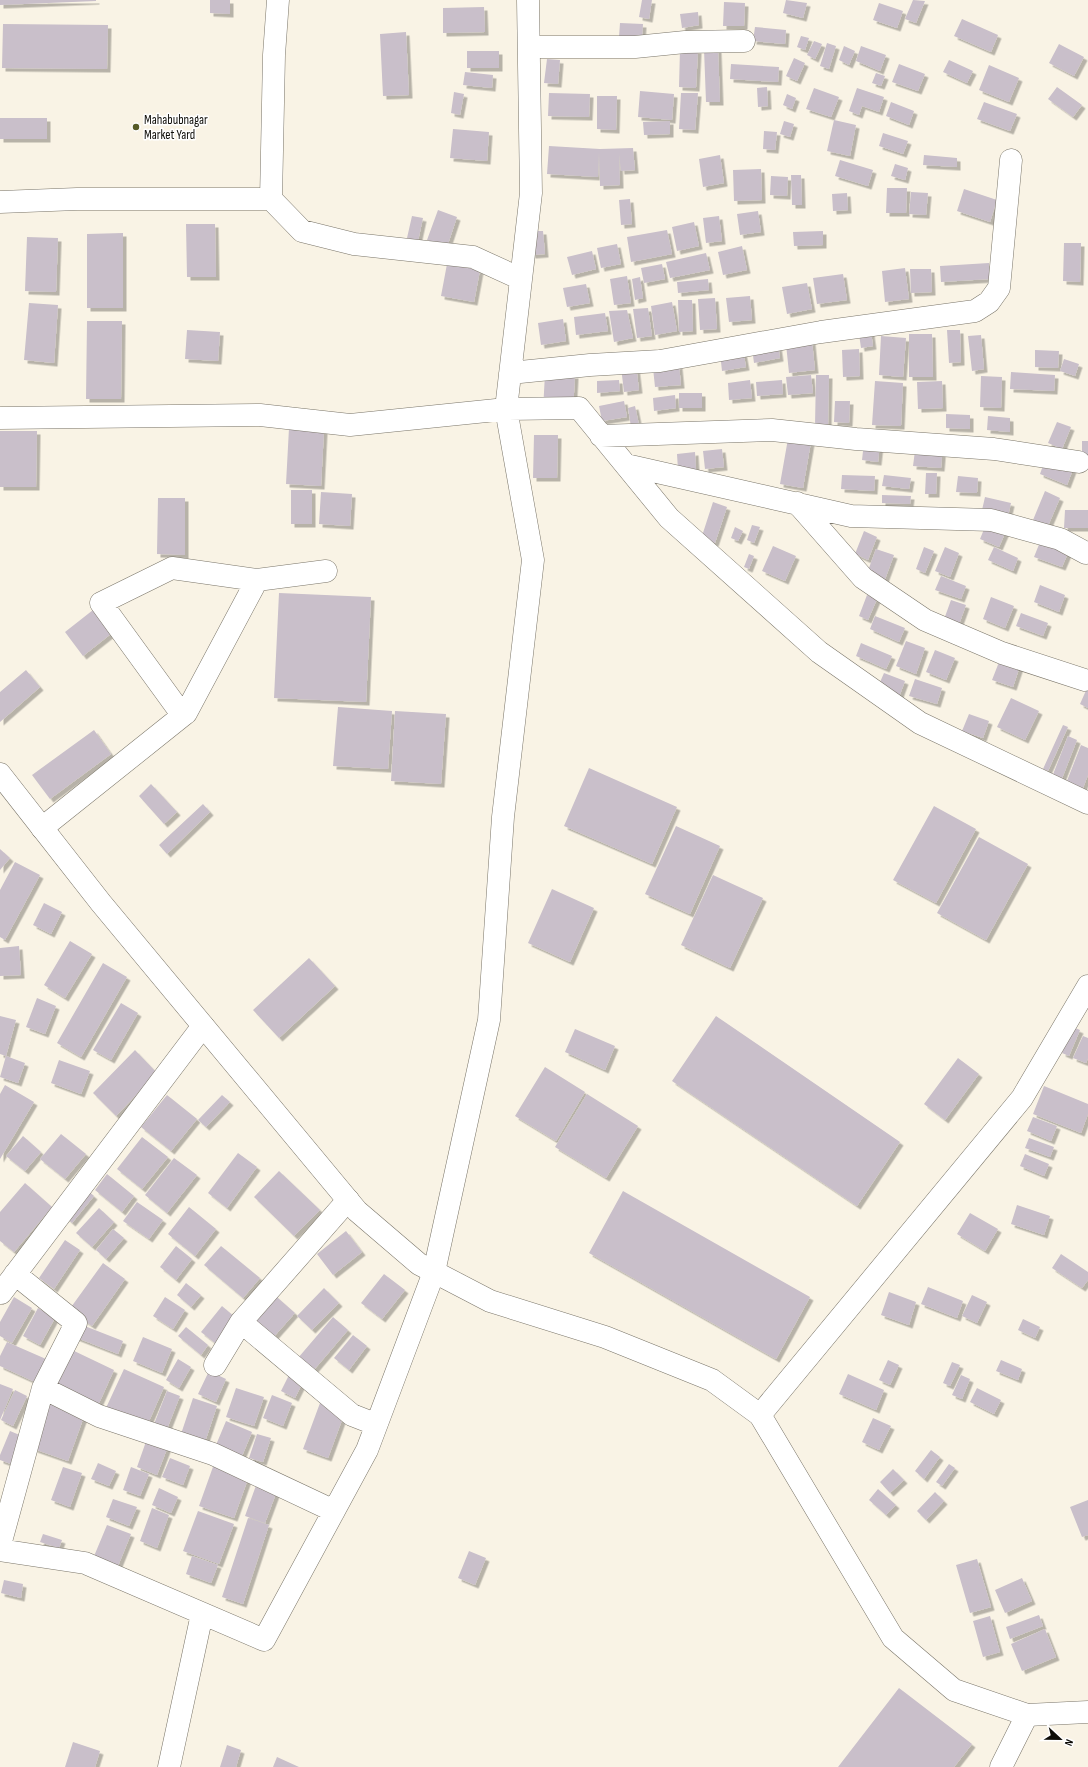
<svg xmlns="http://www.w3.org/2000/svg" width="1088" height="1767" viewBox="0 0 1088 1767" font-family="'Sofia Sans Condensed',sans-serif">
<style>
.building{fill:#c9bfca;filter:url(#shadow)}
.lines{fill:none;stroke-linecap:round;stroke-linejoin:round}
.minor-casing{stroke:#7a7569;stroke-width:23}
.major-casing{stroke:#7a7569;stroke-width:23}
.minor{stroke:#fff;stroke-width:22}
.major{stroke:#fff;stroke-width:22}
.poi-dot{fill:#565a27;stroke:#fff;stroke-width:1.5}
.labels{text-anchor:middle;dominant-baseline:central;stroke-width:3;stroke-linejoin:round;paint-order:stroke}
.poi-label{font-size:13px;fill:#0e0d08;stroke:#fff;text-anchor:start}
</style>
<defs>
<filter id="shadow"><feDropShadow dx="3.5" dy="3.5" stdDeviation="0" flood-color="#0004"/></filter>
</defs>
<rect width="100%" height="100%" fill="#f9f3e5"/>
<path class="building" d="M0,0h96v1l-96,4z
M210,0h20v14l-20,-1z
M642,0h10l-3,19 -10,-2z
M786,0l21,3 -4,15 -20,-5z
M913,0l12,1 -9,22 -11,-4z
M724,2l21,1 -1,23h-21z
M879,3l24,8 -6,17 -24,-8z
M484,7l1,25 -42,1v-25z
M698,12l1,13 -17,3 -2,-14z
M962,19l36,16 -7,17 -37,-16z
M620,23l23,1 -1,14 -23,-1z
M3,24l105,1 -1,44 -105,-1z
M755,27l31,3 -1,14 -32,-3z
M406,32l3,63 -26,1 -3,-62z
M801,36l8,2 -4,12 -8,-3z
M814,41l8,3 -7,15 -8,-4z
M827,43l9,3 -7,23 -9,-3z
M1059,44l25,13 -10,19 -25,-13z
M844,46l11,5 -6,14 -10,-5z
M861,46l25,9 -6,16 -24,-10z
M680,49l18,1 -2,38 -17,-1z
M704,49h14l2,53h-14z
M467,51h32v17h-32z
M794,58l11,5 -8,18 -11,-5z
M547,59l13,1 -2,24 -14,-1z
M949,60l24,11 -6,12 -24,-11z
M731,64l48,3 -1,15 -48,-3z
M899,64l26,10 -7,17 -26,-9z
M989,65l30,13 -10,24 -30,-12z
M465,72l28,3 -1,13 -29,-3z
M876,73l9,3 -4,10 -9,-3z
M767,87l1,19 -10,1 -1,-19z
M1057,87l25,18 -9,12 -25,-18z
M814,88l25,9 -8,20 -25,-8z
M857,88l27,9 -5,15 -17,-6 -3,9 -10,-4z
M640,91l34,3 -2,26 -34,-3z
M454,92l10,2 -4,21 -9,-2z
M549,93l41,1 -1,23 -41,-1z
M681,93h17l-3,37 -16,-1z
M787,94l9,4 -4,11 -9,-4z
M597,96h20l-1,34 -19,-1z
M891,102l23,9 -5,14 -23,-9z
M984,102l33,12 -7,17 -33,-12z
M0,118h47v21h-47z
M834,120l22,5 -6,31 -23,-5z
M670,121v13l-26,1 -1,-13z
M784,121l10,3 -4,13 -10,-3z
M453,129l36,3 -2,29 -37,-3z
M764,131l13,1 -2,18 -12,-1z
M883,133l25,8 -5,13 -24,-8z
M549,146l51,3 33,-1 2,22 -14,1 -2,-17 1,31 -20,1 -1,-34 -1,25 -51,-3z
M720,155l4,28 -21,4 -4,-28z
M924,155l33,3v9l-34,-2z
M840,160l33,10 -5,16 -33,-10z
M895,164l13,4 -3,12 -14,-4z
M761,169l1,31 -28,1 -1,-31z
M791,175h10l1,30h-10z
M771,176l17,1 -1,19 -17,-1z
M887,188h20l-1,25h-20z
M964,189l33,11 -7,22 -33,-11z
M911,192l17,1 -2,22 -17,-1z
M847,193l1,17 -15,1 -1,-17z
M630,199l2,25 -11,1 -2,-25z
M438,210l19,7 -10,30 -20,-7z
M758,211l3,21 -21,3 -3,-21z
M412,216l11,2 -5,23 -11,-3z
M719,216l3,25 -16,2 -3,-25z
M694,222l5,24 -22,5 -5,-24z
M186,224h29l1,53h-29z
M667,230l5,24 -41,8 -4,-25z
M530,231h13l2,23 -13,1z
M823,231v14l-29,1 -1,-14z
M123,233v75h-36v-74z
M27,237l31,1 -2,54 -31,-1z
M1064,243h17l-1,39 -17,-1z
M617,244l4,20 -20,4 -4,-20z
M742,246l5,24 -24,5 -5,-23z
M592,251l4,18 -24,6 -5,-18z
M706,253l4,17 -40,8 -4,-16z
M989,263l1,16 -49,3 -1,-16z
M447,264l33,6 -6,32 -33,-6z
M662,264l3,15 -21,4 -3,-15z
M905,268l4,31 -24,3 -3,-31z
M910,269h21l1,23 -21,1z
M843,274l4,26 -30,4 -4,-26z
M627,276l4,27 -17,2 -4,-26z
M640,277l3,21 -8,2 -3,-21z
M708,279l1,11 -31,3 -1,-11z
M807,283l5,26 -25,5 -5,-27z
M586,284l4,19 -23,4 -4,-19z
M750,296l2,24 -23,2 -3,-24z
M715,298l2,31 -17,1 -2,-31z
M678,300h14l1,31 -14,1z
M672,302l5,29 -22,4 -4,-29z
M29,303l29,2 -4,58 -30,-3z
M648,308l4,28 -15,2 -4,-29z
M627,310l6,28 -19,4 -5,-31z
M605,313l3,18 -32,4 -2,-18z
M563,319l3,22 -25,4 -3,-22z
M87,321h35l-1,78h-35z
M187,330l33,2 -2,29 -33,-2z
M947,330h13l1,32 -12,1z
M871,332l2,14 -12,2 -2,-14z
M909,334h23l1,43h-24z
M981,335l3,34 -12,2 -4,-35z
M881,336l25,2 -3,39 -24,-2z
M812,341l3,29 -26,3 -3,-29z
M778,344l2,14 -26,5 -2,-15z
M859,349l1,27 -17,1 -1,-27z
M743,350l3,17 -24,4 -2,-18z
M1035,350l24,1 -1,17 -23,-1z
M1064,359l15,5 -4,12 -15,-5z
M636,365l3,25 -15,2 -3,-25z
M679,365l2,20 -26,2 -2,-19z
M1011,372l44,3 -1,16 -44,-2z
M545,374l30,1 -2,36 -30,-1z
M811,375l2,18 -25,2 -2,-18z
M816,375h13l-1,51 -13,-1z
M981,376l21,1 -1,31 -21,-1z
M619,380l1,11 -23,2v-12z
M750,380l2,18 -23,2 -1,-17z
M782,380l1,14 -26,2 -1,-14z
M875,381l28,2 -2,43 -29,-1z
M942,381l1,27 -25,1 -1,-27z
M679,393h23v15h-23z
M675,395l1,13 -22,3 -1,-13z
M624,401l3,16 -25,4 -3,-15z
M835,401h15l-1,22 -15,-1z
M635,406l4,19 -8,2 -3,-19z
M946,414l24,1v14l-24,-1z
M988,416l22,2v14l-23,-2z
M1057,422l14,5 -9,22 -14,-6z
M289,428l35,2 -3,56 -35,-2z
M0,431h37l-1,56h-36z
M789,433l23,3 -9,52 -23,-4z
M534,435h24l-1,43h-24z
M1082,441h6v20h-6z
M864,442l16,2 -2,18 -16,-2z
M916,443l27,2 -2,23 -28,-2z
M722,449l2,18 -19,2 -2,-18z
M695,452l1,17 -18,1 -1,-16z
M1047,454l28,10 -8,21 -27,-11z
M926,473h11l-1,21h-11z
M842,475l33,1 -1,15 -33,-2z
M884,475l27,3 -2,11 -27,-3z
M958,476l20,2 -1,15 -21,-1z
M291,490h21v34h-21z
M1045,491l15,7 -12,28 -15,-6z
M321,492l31,2 -2,32 -31,-2z
M882,495l29,1 -1,8 -28,-1z
M985,497l26,6 -3,13 -26,-6z
M158,498h27v57l-28,-1z
M713,502l14,5 -12,36 -14,-4z
M1065,510h23v18h-24z
M987,522l19,9 -7,16 -19,-8z
M752,525l8,2 -6,16 -7,-3z
M735,527l8,4 -5,10 -7,-3z
M864,531l13,6 -9,23 -13,-6z
M1040,542l28,11 -6,14 -28,-10z
M773,546l23,10 -11,25 -23,-10z
M924,547l10,4 -9,22 -9,-4z
M945,547l14,6 -9,24 -15,-6z
M994,547l24,11 -5,13 -25,-11z
M876,549l18,6 -10,27 -18,-6z
M749,554l5,2 -5,13 -5,-2z
M941,576l25,10 -5,13 -26,-9z
M1040,585l25,10 -6,17 -25,-10z
M279,593l92,4 -5,105 -92,-4z
M867,595l10,4 -9,21 -9,-4z
M991,597l23,9 -9,22 -22,-9z
M951,600l15,5 -9,25 -15,-5z
M93,610l19,23 -29,23 -18,-24z
M1021,613l27,10 -5,13 -27,-10z
M875,616l30,12 -6,14 -29,-13z
M906,641l19,7 -9,26 -20,-8z
M861,643l31,13 -6,13 -30,-13z
M935,650l20,8 -9,22 -20,-8z
M1001,657l20,6 -8,24 -21,-7z
M26,670l14,17 -40,35v-30z
M884,673l21,8 -6,16 -22,-8z
M915,679l27,9 -5,16 -28,-8z
M1088,686v22l-8,-4z
M1011,698l28,13 -14,29 -28,-13z
M338,707l54,4 -4,58 -55,-3z
M395,711l51,3 -5,70 -50,-3z
M969,714l20,7 -6,17 -21,-7z
M1063,725l5,2 -20,44 -5,-2z
M94,730l17,24 -61,45 -18,-24z
M1068,736l9,4 -16,41 -9,-4z
M1081,745l7,3v27l-7,18 -16,-7z
M589,768l88,39 -25,57 -88,-38z
M151,784l26,28 -13,12 -25,-28z
M203,804l7,8 -43,42 -8,-9z
M934,806l42,23 -40,74 -43,-23z
M676,826l44,20 -30,68 -45,-20z
M979,837l49,27 -42,76 -49,-27z
M0,849l10,9 -10,12z
M15,862l25,13 -35,65 -5,-3v-47z
M713,875l50,23 -33,70 -49,-23z
M552,889l42,19 -24,54 -42,-19z
M44,903l18,9 -11,22 -18,-9z
M70,941l22,13 -27,44 -21,-13z
M19,946l2,29 -21,1v-28z
M309,958l26,28 -56,52 -26,-28z
M103,963l24,14 -46,80 -24,-14z
M37,998l19,8 -11,28 -19,-7z
M121,1003l17,10 -27,47 -18,-10z
M0,1016l16,4 -10,36 -6,-2z
M716,1016l184,126 -43,64 -185,-125z
M1073,1027l7,3 -11,26 -7,-3z
M575,1029l40,17 -10,24 -40,-18z
M1083,1036l5,2v20l-2,5 -13,-5z
M135,1050l22,23 -41,43 -23,-23z
M6,1056l19,7 -7,20 -18,-6z
M958,1058l21,16 -34,46 -21,-16z
M59,1060l31,11 -9,23 -30,-11z
M545,1067l40,25 -29,49 -41,-25z
M5,1085l29,17 -34,57v-65z
M1044,1086l44,18v10l-7,19 -48,-19z
M587,1094l51,32 -32,52 -51,-31z
M167,1095l30,24 -26,32 -30,-24z
M222,1095l8,7 -24,25 -8,-7z
M1033,1117l24,9 -6,15 -24,-10z
M61,1134l25,20 -21,25 -25,-20z
M23,1136l18,16 -16,19 -19,-15z
M142,1137l26,20 -26,32 -25,-20z
M1029,1138l25,9 -4,10 -25,-9z
M238,1153l19,14 -30,41 -19,-15z
M1025,1154l24,10 -5,12 -24,-10z
M174,1158l23,17 -30,38 -22,-18z
M279,1171l41,39 -26,26 -40,-39z
M107,1174l27,22 -12,16 -27,-22z
M25,1183l27,24 -38,45 -14,-11v-29z
M82,1186l12,10 -22,27 -11,-10z
M623,1191l187,106 -34,62 -187,-106z
M137,1202l26,18 -14,19 -26,-18z
M1017,1205l33,11 -6,19 -33,-11z
M189,1207l27,22 -21,27 -27,-22z
M99,1208l15,14 -22,25 -16,-14z
M970,1213l28,16 -13,22 -28,-17z
M113,1229l11,9 -18,21 -10,-9z
M346,1231l16,21 -29,23 -16,-21z
M65,1240l15,10 -26,39 -15,-11z
M176,1246l16,13 -16,21 -16,-13z
M221,1246l39,32 -17,20 -39,-33z
M1061,1254l27,18v8l-6,8 -30,-20z
M103,1263l22,16 -33,47 -23,-16z
M384,1274l21,16 -23,29 -21,-16z
M186,1283l15,12 -10,12 -14,-12z
M928,1287l35,14 -6,17 -36,-14z
M324,1288l15,15 -27,27 -15,-14z
M270,1291l25,22 -25,28 -24,-22z
M889,1292l27,10 -7,23 -28,-10z
M972,1295l15,7 -10,21 -15,-7z
M14,1297l18,11 -20,35 -12,-7v-14z
M165,1297l20,13 -12,19 -20,-13z
M222,1306l14,12 -21,25 -14,-11z
M38,1308l17,10 -15,27 -17,-9z
M333,1317l15,13 -35,41 -15,-13z
M1023,1319l17,8 -5,11 -17,-8z
M77,1323l46,18 -5,13 -46,-18z
M186,1327l22,18 -7,10 -23,-19z
M353,1335l14,11 -18,24 -15,-12z
M143,1337l29,12 -10,24 -29,-12z
M7,1342l39,17 -11,23 -35,-16v-10z
M70,1349l44,21 -18,40 -45,-21z
M178,1359l13,8 -12,21 -13,-8z
M888,1360l11,5 -9,20 -11,-5z
M1001,1360l21,9 -4,11 -22,-9z
M952,1362l8,3 -10,21 -7,-3z
M124,1369l40,18 -17,39 -41,-18z
M292,1369l14,7 -11,22 -14,-7z
M209,1371l17,8 -10,23 -18,-8z
M848,1374l36,16 -8,20 -37,-16z
M961,1375l9,4 -8,20 -10,-4z
M0,1384l13,5 -13,31z
M236,1388l28,9 -10,29 -28,-9z
M977,1388l24,12 -7,14 -24,-12z
M15,1390l12,6 -14,30 -12,-6z
M167,1391l13,5 -13,33 -13,-5z
M272,1395l20,8 -9,23 -20,-8z
M193,1398l24,8 -14,42 -24,-8z
M52,1399l34,12 -18,50 -34,-12z
M320,1403l25,9 -17,46 -25,-9z
M873,1418l18,8 -12,24 -17,-8z
M226,1421l26,11 -10,24 -26,-11z
M10,1431l12,5 -11,28 -11,-4v-5z
M149,1433l21,8 -13,34 -20,-8z
M257,1434l14,4 -8,24 -14,-4z
M931,1450l9,7 -16,22 -9,-8z
M170,1458l20,8 -7,19 -21,-8z
M98,1463l18,8 -7,15 -18,-7z
M214,1464l35,12 -15,42 -35,-12z
M949,1464l6,4 -13,18 -6,-4z
M63,1467l19,6 -12,34 -19,-7z
M131,1467l18,7 -9,22 -17,-6z
M893,1469l11,11 -14,13 -10,-11z
M258,1480l20,8 -13,35 -20,-7z
M159,1488l19,9 -7,16 -19,-8z
M878,1489l18,16 -10,10 -17,-15z
M935,1492l9,9 -18,19 -9,-9z
M113,1499l24,8 -8,19 -23,-9z
M1088,1500v35l-6,2 -12,-30z
M152,1508l17,7 -12,33 -17,-7z
M198,1511l36,13 -15,40 -36,-13z
M248,1518l21,7 -26,79 -21,-7z
M107,1525l24,9 -15,37 -24,-10z
M43,1534l19,6 -3,8 -19,-6z
M469,1551l17,7 -11,27 -17,-7z
M192,1556l26,9 -7,18 -25,-9z
M977,1559l14,48 -21,6 -14,-48z
M1022,1578l10,23 -27,12 -10,-23z
M4,1580l19,4 -2,14 -20,-5z
M1039,1615l4,11 -33,13 -4,-12z
M990,1616l10,36 -17,5 -10,-36z
M1045,1629l11,28 -34,14 -11,-27z
M899,1688l73,56 -18,23h-116z
M73,1742l27,9 -5,16h-30z
M227,1745l14,5 -5,17h-16z
M277,1757l22,10h-26z"/>
<g class="lines">
<g class="minor-casing">
<path id="minor" d="M278,0l-4,55 -3,144 31,32 52,13 119,13 48,22
M528,0l3,193 -25,216 73,-1 90,110 150,134 101,71 168,80
M529,47h106l50,-5 59,-1
M0,202l77,-3h194
M510,373l80,-8 70,-4 161,-29 154,-21 14,-9 10,-14 12,-128
M0,418l260,-3 90,10 156,-16 27,151 -30,257 -14,203 -55,252 -67,178 -103,190 -179,-77 -85,-13
M601,436l171,-6 84,9 138,10 85,13
M626,465l225,51 140,4 69,19 26,14
M797,503l66,75 62,42 77,33 83,27
M186,713l-8,-4 -77,-106 71,-35 85,12
M42,828l144,-115 71,-133 69,-9
M348,1200l-107,122 111,93 23,9
M15,1274l61,49 -33,65
M0,1292l1,1 202,-267
M215,1365l26,-43
M760,1415l262,-317 66,-112
M0,1545l43,-157 56,28 114,38 121,57
M169,1767l33,-153
M1001,1767l26,-52"/>
</g>
<g class="major-casing">
<path id="major" d="M0,774l101,129 256,308 62,53 71,37 115,36 107,43 48,35 133,223 61,52 73,25 61,-3"/>
</g>
<use href="#minor" class="minor"/>
<use href="#major" class="major"/>
</g>
<circle class="poi-dot" cx="136" cy="127" r="4"/>
<g class="labels">
<g class="poi-label">
<text x="144" y="120">Mahabubnagar<tspan x="144" dy="15">Market Yard</tspan></text>
</g>
</g>
<g transform="translate(1060 1739) rotate(112)" stroke="#ffffff" stroke-width="3" paint-order="stroke">
<path d="M0-3L7 15L0 10L-7 15Z" fill="#0e0d08"/>
<text y="-6" font-size="11" font-weight="bold" text-anchor="middle" fill="#0e0d08">N</text>
</g>
</svg>
